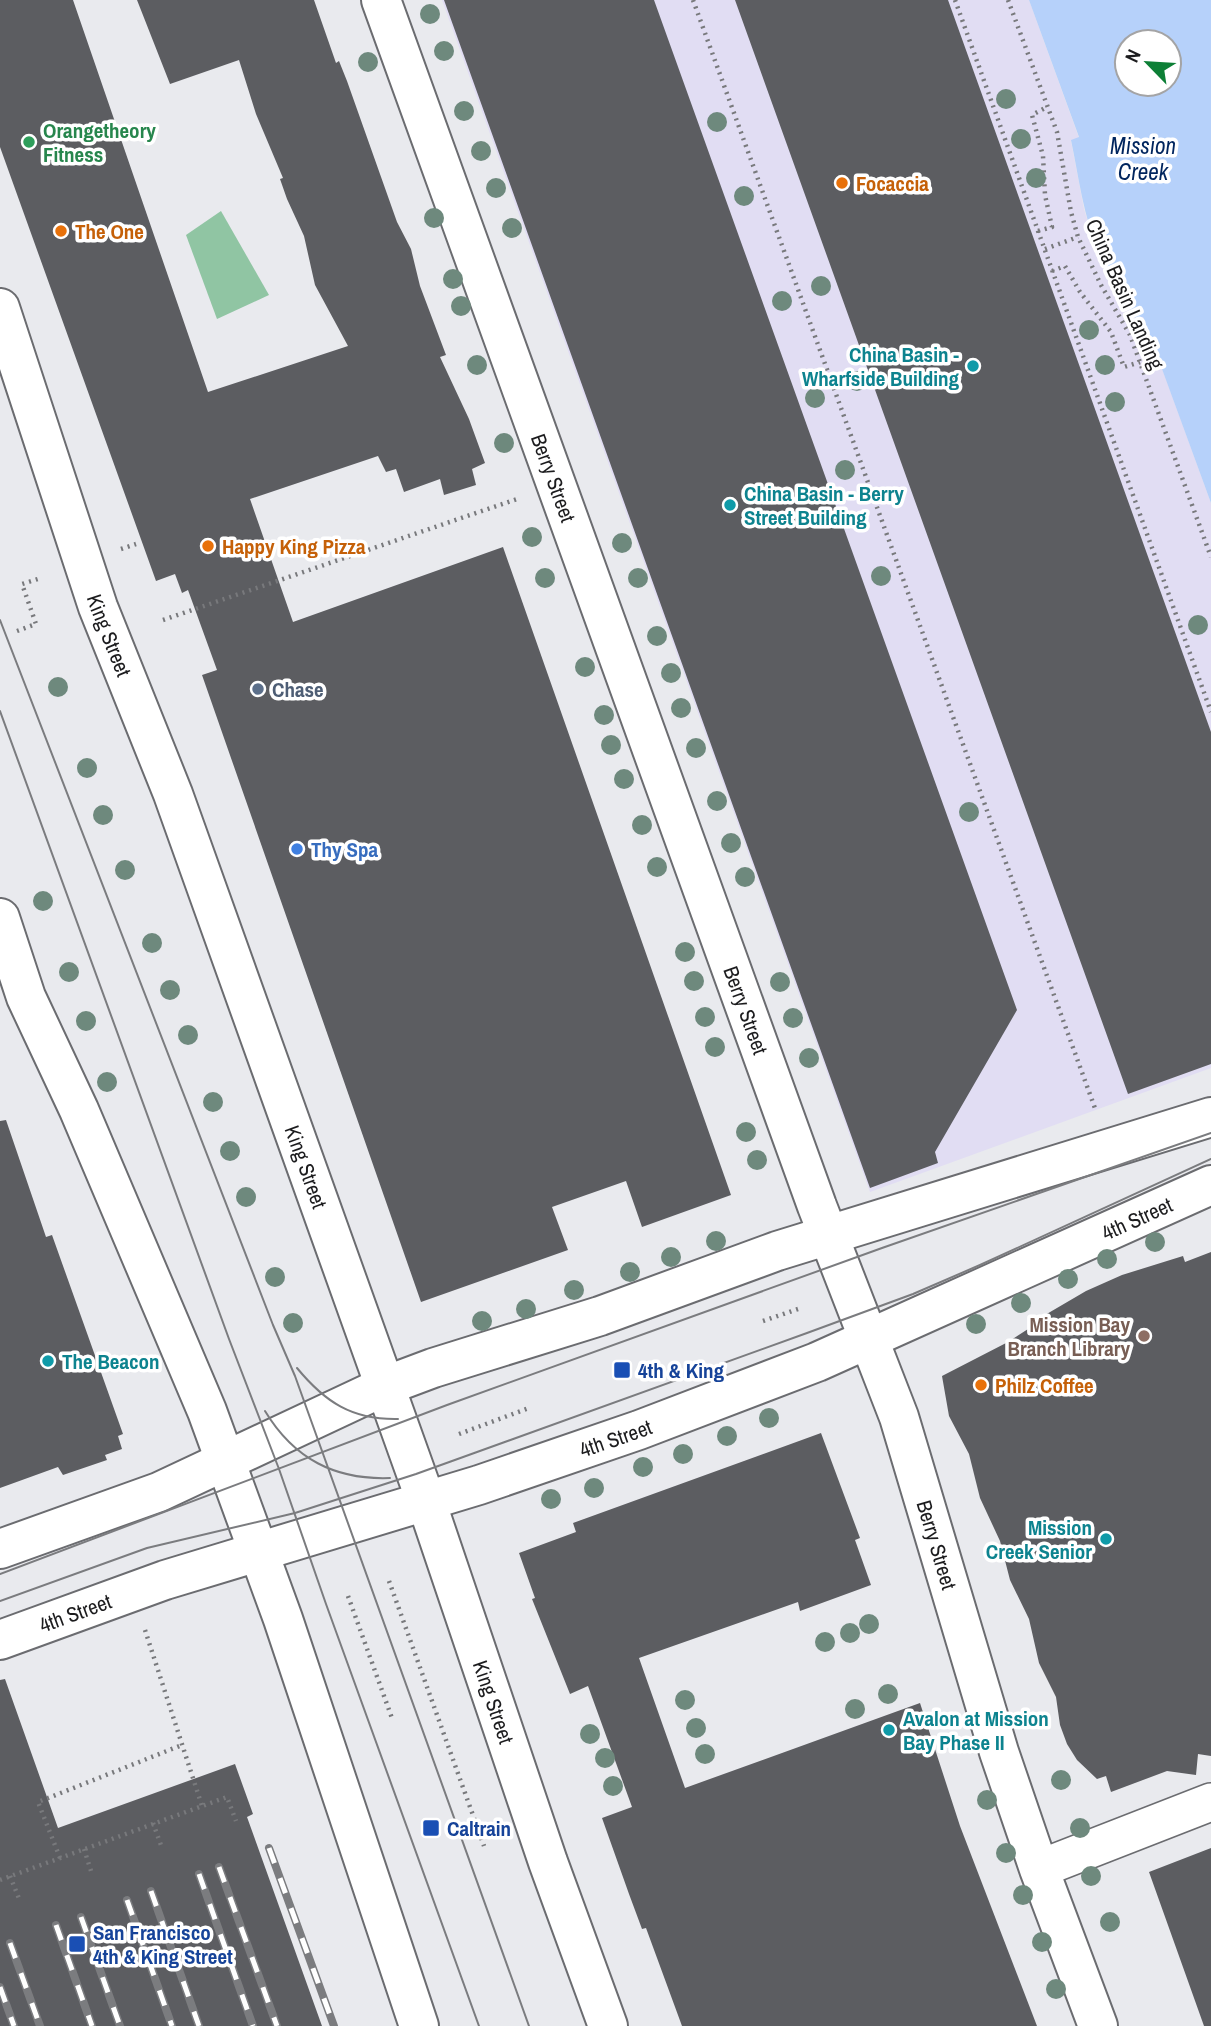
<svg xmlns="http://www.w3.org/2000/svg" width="1211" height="2026" viewBox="0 0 1211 2026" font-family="'Archivo Narrow',sans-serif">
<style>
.commercial{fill:#e1ddf3}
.green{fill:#90c5a3}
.water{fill:#b6d1fa;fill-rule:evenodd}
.building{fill:#5c5d61}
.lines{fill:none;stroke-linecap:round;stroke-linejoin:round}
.pedestrian-casing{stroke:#6b6c70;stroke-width:40}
.minor-casing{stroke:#6b6c70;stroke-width:42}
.secondary-casing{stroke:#6b6c70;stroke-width:42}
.primary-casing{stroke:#6b6c70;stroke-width:42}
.path{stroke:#78797c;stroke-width:4.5;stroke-dasharray:2 5;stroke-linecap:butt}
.pedestrian{stroke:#fff;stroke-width:37}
.minor{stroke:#fff;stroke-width:38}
.secondary{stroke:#fff;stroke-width:38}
.primary{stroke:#fff;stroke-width:38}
.tram{stroke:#7b7c7f;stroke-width:2}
.rail-casing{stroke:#7b7c7f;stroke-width:8}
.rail{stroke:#fff;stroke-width:5;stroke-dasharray:16;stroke-linecap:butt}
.tree{fill:#6e897d}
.leisure-dot{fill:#2e9e5b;stroke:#fff;stroke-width:2.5}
.food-dot{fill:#e8710a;stroke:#fff;stroke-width:2.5}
.culture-dot{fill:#0f9aa8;stroke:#fff;stroke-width:2.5}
.service-dot{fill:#5c6f8a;stroke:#fff;stroke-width:2.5}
.shop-dot{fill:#3f7fe0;stroke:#fff;stroke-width:2.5}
.education-dot{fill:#8d6e63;stroke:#fff;stroke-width:2.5}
.transit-dot{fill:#1a4fb4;stroke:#fff;stroke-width:2.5}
.labels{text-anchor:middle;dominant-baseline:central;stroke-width:7;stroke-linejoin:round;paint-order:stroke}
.leisure-label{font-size:21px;font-weight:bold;fill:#27864d;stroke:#fff;text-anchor:start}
.food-label{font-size:21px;font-weight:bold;fill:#c56008;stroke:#fff;text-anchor:start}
.street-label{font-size:21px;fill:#1c1c1e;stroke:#fff}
.culture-label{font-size:21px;font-weight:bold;fill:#0d838f;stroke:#fff;text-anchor:start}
.service-label{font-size:21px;font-weight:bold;fill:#4e5e75;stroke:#fff;text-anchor:start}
.shop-label{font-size:21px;font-weight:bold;fill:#366cbe;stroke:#fff;text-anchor:start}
.education-label{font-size:21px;font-weight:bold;fill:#785e54;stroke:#fff;text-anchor:end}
.transit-label{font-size:21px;font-weight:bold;fill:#164399;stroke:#fff;text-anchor:start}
.water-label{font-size:23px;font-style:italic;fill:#00255e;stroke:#fff}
</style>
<rect width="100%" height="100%" fill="#e9eaee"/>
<path class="commercial" d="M442,0h587l50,138 -8,3 13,68 7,23 9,23 36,64 7,-3 68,187v565l-341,124z"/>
<path class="green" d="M221,211l48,84 -52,24 -31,-84z"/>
<path class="water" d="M1029,0h182v503l-68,-186 -7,2c-12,-22 -28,-44 -37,-67 -16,-36 -20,-74 -28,-112l8,-3zM1169,42v42h-42v-42z"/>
<path class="building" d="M0,0h73l135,392 140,-46 -33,-61 -11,-49 -17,-37 -7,-20 3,-1 -27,-64 -17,-54 -69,24 -33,-84h177l22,63 3,-2 8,20 50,141 14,27 9,37 26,69 -6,2 29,62 16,44 -13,6 4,16 -32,10 -4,-16 -36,13 -8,-23 -10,3 -8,-16 -128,43 43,123 210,-75 228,648 -89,32 -16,-46 -74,26 16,43 -147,52 -219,-627 15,-5 -29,-80 -6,3 -7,-19 -19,7 -156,-434z
M444,0h210l363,1010 -82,142 3,11 -68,25z
M735,0h213l263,732v332l-83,30z
M6,1120l40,117 6,-2 71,199 -5,2 4,13 -17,6 2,5 -44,15 -5,-8 -58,21v-367z
M1211,1252v504l-13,-2 -2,21 -29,-4 -56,21 -5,-16 -9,3 -20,-19 -10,-16 -7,-19 -4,-28 -17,-34 -10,-44 -19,-39 -10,-39 -20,-43 -11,-44 -20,-38 -7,-40 66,-34 31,-20 6,-7 41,-24 36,-16 61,-19 2,6z
M821,1433l39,105 -5,2 16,45 -71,26 -2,-9 -159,56 46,130 235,-85 40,123 77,200h-355l-36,-98 -4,1 -13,-35 -27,-76 30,-11 -44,-121 -18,8 -38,-95 3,-1 -16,-45 57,-21 -3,-9z
M5,1679l53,149 177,-64 18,50 -6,3 75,209h-322v-346z
M1211,1848v178h-7l-55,-154z"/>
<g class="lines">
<g class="pedestrian-casing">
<path id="pedestrian" d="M1039,1869l172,-67"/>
</g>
<g class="minor-casing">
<g id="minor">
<path id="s1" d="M381,0l436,1206 82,211 100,335 40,117 59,157"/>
</g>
</g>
<g class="secondary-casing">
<g id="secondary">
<path d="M0,1549l159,-57 226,-106 48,-18 167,-52 177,-65 434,-134"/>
<path id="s2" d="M0,1640l165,-60 314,-95 160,-55 178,-68 394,-177"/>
</g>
</g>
<g class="primary-casing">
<g id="primary">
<path id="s3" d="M0,308l98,299 75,187 253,707 122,361 60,164"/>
<path d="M0,918l26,79 53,113 128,301 76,208 136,407"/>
</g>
</g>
<path class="path" d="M693,0l403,1111
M955,0l256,712
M1008,0l49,132 14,80 7,25 23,48 29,50 81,222
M1038,231l14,-4 -7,-32 -2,-39 -11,-41 15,-8
M1045,249l33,-12
M1052,271l13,-5 15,26 31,40 13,35 16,-5
M121,549l15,-5
M163,620l354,-121
M17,631l19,-7 -14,-40 16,-5
M763,1321l35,-12
M459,1434l70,-26
M389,1581l95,265
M348,1596l45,125
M145,1630l57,176
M153,1823l9,25
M84,1849l8,25
M60,1858l-22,-56 144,-57
M10,1876l10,25
M0,1880l227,-83 9,24"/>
<use href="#pedestrian" class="pedestrian"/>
<use href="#minor" class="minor"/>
<use href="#secondary" class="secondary"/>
<use href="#primary" class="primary"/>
<path class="tram" d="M0,620l273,705 22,51 234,650
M0,711l229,628 50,130 47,135 153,422
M297,1368c28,34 55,52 101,51
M265,1411c29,48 70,69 125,67
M0,1574l447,-169 435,-157 329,-115
M0,1601l147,-53 148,-35 121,-39 391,-141 106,-39 67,-29 231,-106"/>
<g class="rail-casing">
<path id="rail" d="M269,1848l65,178
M219,1867l58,159
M199,1874l54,152
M151,1891l48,135
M127,1900l45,126
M81,1917l39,109
M56,1925l36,101
M10,1943l30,83
M0,1987l14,39"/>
</g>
<use href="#rail" class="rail"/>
</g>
<g class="tree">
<circle cx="430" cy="14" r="10"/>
<circle cx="444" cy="51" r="10"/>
<circle cx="368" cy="62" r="10"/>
<circle cx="1006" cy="99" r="10"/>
<circle cx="464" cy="111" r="10"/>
<circle cx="717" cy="122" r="10"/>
<circle cx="1021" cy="139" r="10"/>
<circle cx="481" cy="151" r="10"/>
<circle cx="1036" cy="178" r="10"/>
<circle cx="496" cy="188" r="10"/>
<circle cx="744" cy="196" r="10"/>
<circle cx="434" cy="218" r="10"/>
<circle cx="512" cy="228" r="10"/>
<circle cx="453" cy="279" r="10"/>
<circle cx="821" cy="286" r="10"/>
<circle cx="782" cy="301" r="10"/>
<circle cx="461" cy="306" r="10"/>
<circle cx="1089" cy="330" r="10"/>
<circle cx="477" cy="365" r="10"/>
<circle cx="1105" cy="365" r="10"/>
<circle cx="857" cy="381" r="10"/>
<circle cx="815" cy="398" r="10"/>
<circle cx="1115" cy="402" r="10"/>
<circle cx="504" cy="443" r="10"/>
<circle cx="845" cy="470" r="10"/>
<circle cx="532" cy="537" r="10"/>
<circle cx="622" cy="543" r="10"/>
<circle cx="881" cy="576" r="10"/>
<circle cx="545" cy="578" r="10"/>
<circle cx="638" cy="578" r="10"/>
<circle cx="1198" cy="625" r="10"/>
<circle cx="657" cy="636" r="10"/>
<circle cx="585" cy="667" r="10"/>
<circle cx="671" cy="673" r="10"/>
<circle cx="58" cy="687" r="10"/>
<circle cx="681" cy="708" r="10"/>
<circle cx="604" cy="715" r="10"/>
<circle cx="611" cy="745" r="10"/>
<circle cx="696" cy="748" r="10"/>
<circle cx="87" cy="768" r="10"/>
<circle cx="624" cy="779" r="10"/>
<circle cx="717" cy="801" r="10"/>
<circle cx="969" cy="812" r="10"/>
<circle cx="103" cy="815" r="10"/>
<circle cx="642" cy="825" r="10"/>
<circle cx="731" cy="843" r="10"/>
<circle cx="657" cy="867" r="10"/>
<circle cx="125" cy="870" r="10"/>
<circle cx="745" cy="877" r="10"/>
<circle cx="43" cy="901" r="10"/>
<circle cx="152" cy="943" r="10"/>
<circle cx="685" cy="952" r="10"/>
<circle cx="69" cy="972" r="10"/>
<circle cx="694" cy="981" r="10"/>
<circle cx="780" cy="982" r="10"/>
<circle cx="170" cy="990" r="10"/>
<circle cx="705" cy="1017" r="10"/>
<circle cx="793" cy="1018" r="10"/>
<circle cx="86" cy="1021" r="10"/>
<circle cx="188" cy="1035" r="10"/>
<circle cx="715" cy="1047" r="10"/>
<circle cx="809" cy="1058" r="10"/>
<circle cx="107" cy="1082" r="10"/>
<circle cx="213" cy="1102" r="10"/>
<circle cx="746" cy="1132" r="10"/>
<circle cx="230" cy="1151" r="10"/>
<circle cx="757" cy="1160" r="10"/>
<circle cx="246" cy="1197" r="10"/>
<circle cx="716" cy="1241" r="10"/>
<circle cx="1155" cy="1242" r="10"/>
<circle cx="671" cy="1257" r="10"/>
<circle cx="1107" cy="1259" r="10"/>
<circle cx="630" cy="1272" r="10"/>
<circle cx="275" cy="1277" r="10"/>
<circle cx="1068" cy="1279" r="10"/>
<circle cx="574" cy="1290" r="10"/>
<circle cx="1021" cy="1303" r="10"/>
<circle cx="526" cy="1309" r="10"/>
<circle cx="482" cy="1321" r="10"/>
<circle cx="293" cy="1323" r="10"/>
<circle cx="976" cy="1324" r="10"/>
<circle cx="769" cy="1418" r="10"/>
<circle cx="727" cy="1436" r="10"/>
<circle cx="683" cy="1454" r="10"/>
<circle cx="643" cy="1467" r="10"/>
<circle cx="594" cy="1488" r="10"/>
<circle cx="551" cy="1499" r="10"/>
<circle cx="869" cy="1624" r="10"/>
<circle cx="850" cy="1633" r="10"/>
<circle cx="825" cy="1642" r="10"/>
<circle cx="888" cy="1694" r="10"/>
<circle cx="685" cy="1700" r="10"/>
<circle cx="855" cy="1709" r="10"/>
<circle cx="696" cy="1728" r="10"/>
<circle cx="590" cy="1734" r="10"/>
<circle cx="705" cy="1754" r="10"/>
<circle cx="605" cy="1758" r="10"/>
<circle cx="1061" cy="1780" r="10"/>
<circle cx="613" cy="1786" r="10"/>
<circle cx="987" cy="1800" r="10"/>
<circle cx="1080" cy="1828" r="10"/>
<circle cx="1006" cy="1853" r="10"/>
<circle cx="1091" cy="1876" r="10"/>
<circle cx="1023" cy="1895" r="10"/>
<circle cx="1110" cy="1922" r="10"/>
<circle cx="1042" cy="1942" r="10"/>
<circle cx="1056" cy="1989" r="10"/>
</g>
<circle class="leisure-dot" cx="29" cy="142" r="7"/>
<g class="food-dot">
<circle cx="842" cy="183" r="7"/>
<circle cx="61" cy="231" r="7"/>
<circle cx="208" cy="546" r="7"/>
<circle cx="981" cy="1385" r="7"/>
</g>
<g class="culture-dot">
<circle cx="973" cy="366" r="7"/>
<circle cx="730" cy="505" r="7"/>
<circle cx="48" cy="1361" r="7"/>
<circle cx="1106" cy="1539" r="7"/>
<circle cx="889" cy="1730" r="7"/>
</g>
<circle class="service-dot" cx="258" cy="689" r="7"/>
<circle class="shop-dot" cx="297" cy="849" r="7"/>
<circle class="education-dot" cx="1144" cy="1336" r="7"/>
<g class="transit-dot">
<rect x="613" y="1361" width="18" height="18" rx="3.5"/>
<rect x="422" y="1819" width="18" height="18" rx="3.5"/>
<rect x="68" y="1935" width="18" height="18" rx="3.5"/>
</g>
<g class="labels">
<g class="leisure-label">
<text x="43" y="130">Orangetheory<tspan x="43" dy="24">Fitness</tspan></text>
</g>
<g class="food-label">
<text x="856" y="183">Focaccia</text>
<text x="75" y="231">The One</text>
<text x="222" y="546">Happy King Pizza</text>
<text x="995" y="1385">Philz Coffee</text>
</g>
<g class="street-label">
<text transform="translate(1125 294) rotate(66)">China Basin Landing</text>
<text stroke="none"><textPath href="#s1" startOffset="508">Berry Street</textPath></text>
<text stroke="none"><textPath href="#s3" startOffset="345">King Street</textPath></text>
<text stroke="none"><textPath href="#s1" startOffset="1074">Berry Street</textPath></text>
<text stroke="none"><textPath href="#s3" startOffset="912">King Street</textPath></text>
<text stroke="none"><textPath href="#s2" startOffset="1214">4th Street</textPath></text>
<text stroke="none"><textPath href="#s2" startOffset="648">4th Street</textPath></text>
<text stroke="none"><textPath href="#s1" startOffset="1642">Berry Street</textPath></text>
<text stroke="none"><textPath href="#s2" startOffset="80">4th Street</textPath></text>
<text stroke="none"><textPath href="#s3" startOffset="1479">King Street</textPath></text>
</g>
<g class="culture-label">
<text x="959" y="354" text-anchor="end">China Basin -<tspan x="959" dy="24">Wharfside Building</tspan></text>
<text x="744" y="493">China Basin - Berry<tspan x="744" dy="24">Street Building</tspan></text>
<text x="62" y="1361">The Beacon</text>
<text x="1092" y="1527" text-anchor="end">Mission<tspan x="1092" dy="24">Creek Senior</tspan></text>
<text x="903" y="1718">Avalon at Mission<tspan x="903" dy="24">Bay Phase II</tspan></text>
</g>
<g class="service-label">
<text x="272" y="689">Chase</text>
</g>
<g class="shop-label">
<text x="311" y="849">Thy Spa</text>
</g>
<g class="education-label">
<text x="1130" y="1324">Mission Bay<tspan x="1130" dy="24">Branch Library</tspan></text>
</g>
<g class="transit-label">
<text x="638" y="1370">4th &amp; King</text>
<text x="447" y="1828">Caltrain</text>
<text x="93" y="1932">San Francisco<tspan x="93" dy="24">4th &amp; King Street</tspan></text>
</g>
<g class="water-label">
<text x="1143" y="145">Mission<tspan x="1143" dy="26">Creek</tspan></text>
</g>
</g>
<g transform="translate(1148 63) rotate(295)"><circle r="33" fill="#ffffff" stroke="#a4a4a5" stroke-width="2"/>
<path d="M0-5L12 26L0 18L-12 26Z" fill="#0d7f36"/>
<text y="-10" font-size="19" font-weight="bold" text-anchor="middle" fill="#1c1c1e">N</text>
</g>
</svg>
